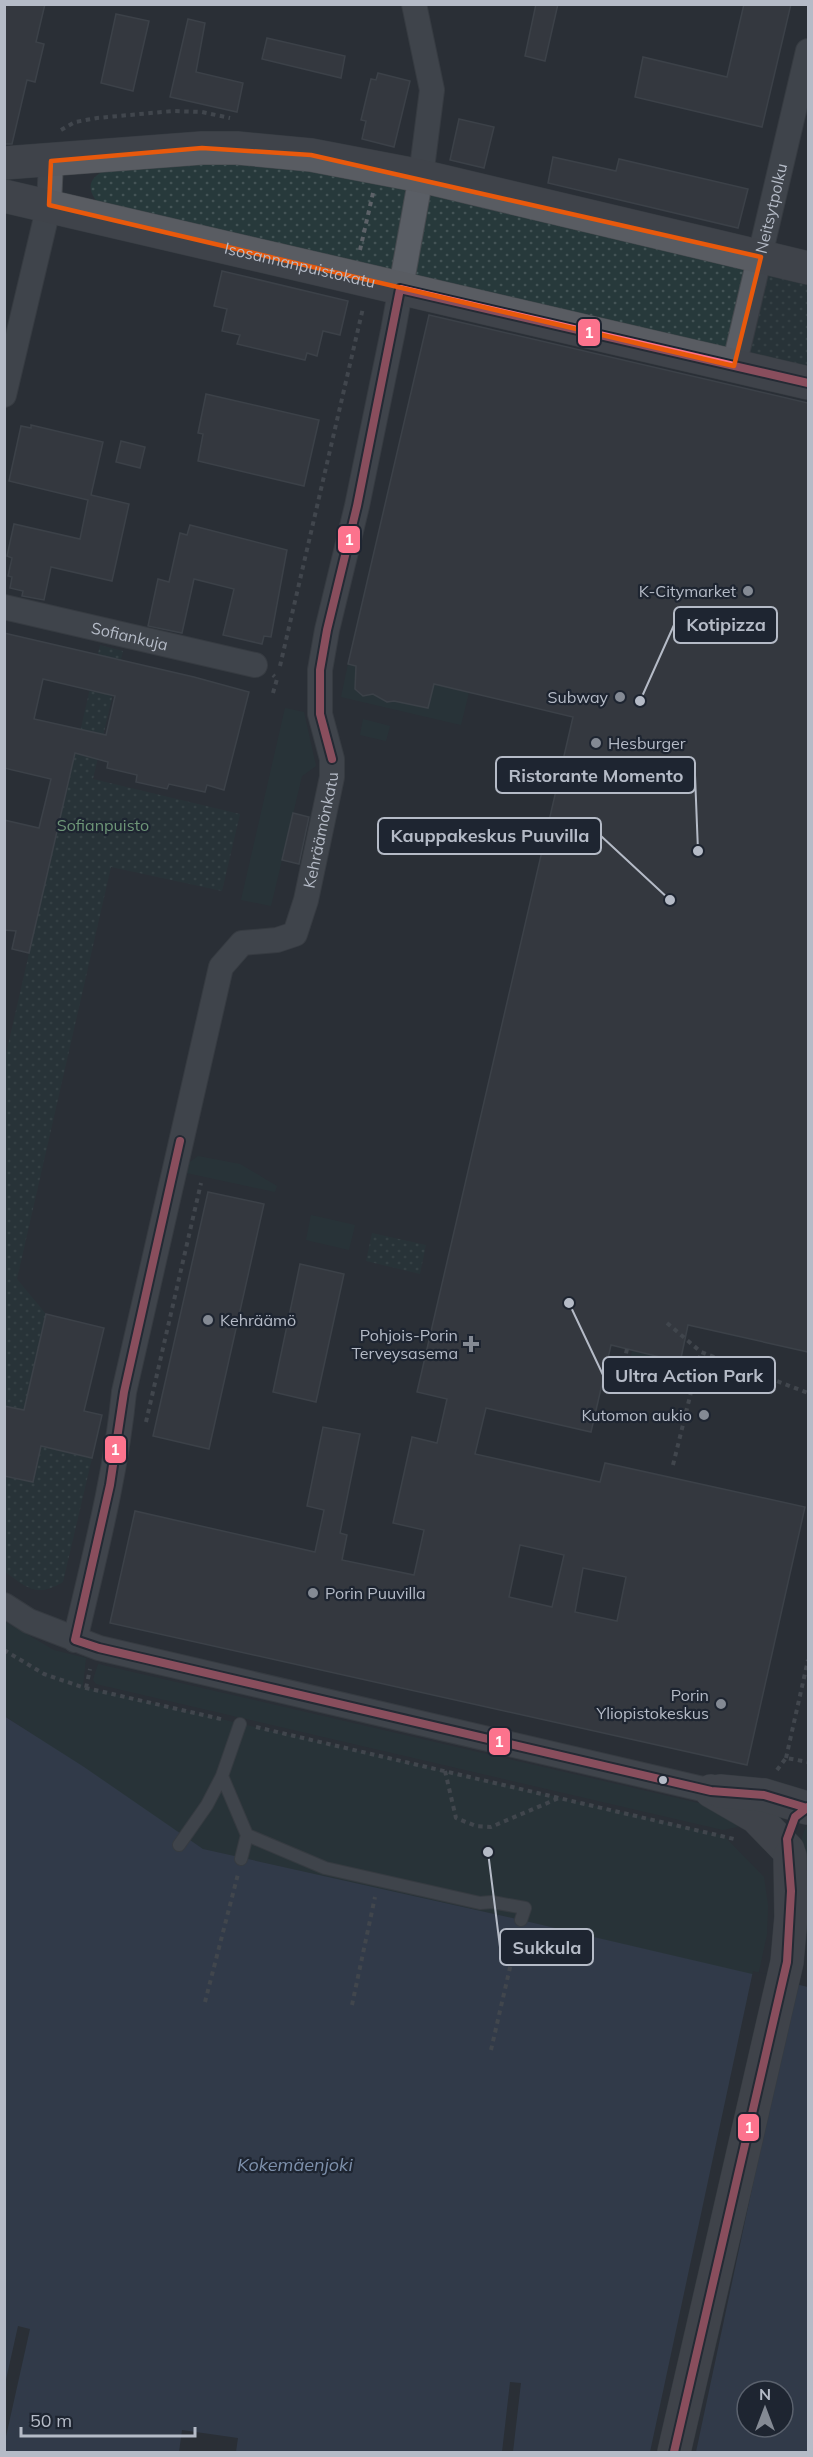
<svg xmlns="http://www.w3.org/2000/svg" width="813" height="2457" viewBox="0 0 813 2457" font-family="Mulish,sans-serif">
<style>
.grass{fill:#27393b}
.park{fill:url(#park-dots)}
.water{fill:#3a485f;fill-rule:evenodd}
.pier{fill:#2a2f36}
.building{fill:#40444a;stroke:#52575e;stroke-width:1.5;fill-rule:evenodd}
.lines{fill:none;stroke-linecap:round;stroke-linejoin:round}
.lane-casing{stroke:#464a4f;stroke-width:14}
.street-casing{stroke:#464a4f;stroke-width:26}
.secondary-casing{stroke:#464a4f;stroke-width:34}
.path{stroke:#5d6268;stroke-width:4;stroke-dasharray:4.5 4.5;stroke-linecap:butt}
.lane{stroke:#5a5e65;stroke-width:12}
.street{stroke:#5a5e65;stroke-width:24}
.secondary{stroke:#595c62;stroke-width:33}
.bus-1-casing{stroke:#1e2531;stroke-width:12}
.bus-1{stroke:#fc738d;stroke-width:8}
.marked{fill:none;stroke:#e8590c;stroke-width:4.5;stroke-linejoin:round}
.poi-dot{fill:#848a94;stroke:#1e2531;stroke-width:2}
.bus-dot{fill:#b5bbc7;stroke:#1e2531;stroke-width:2}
.labels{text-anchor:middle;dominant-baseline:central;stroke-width:4.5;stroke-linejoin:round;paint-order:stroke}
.street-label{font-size:16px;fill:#b5bbc7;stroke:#1e2531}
.poi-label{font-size:16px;fill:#b5bbc7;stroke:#1e2531;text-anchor:end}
.park-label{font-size:16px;fill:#6e9678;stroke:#1e2531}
.water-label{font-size:18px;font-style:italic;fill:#7e91ac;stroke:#1e2531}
.leader{fill:none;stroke:#b5bbc7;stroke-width:2}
.callout-dot{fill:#b5bbc7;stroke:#1e2531;stroke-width:2}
.callout{fill:#1e2531;stroke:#b5bbc7;stroke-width:2}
.callout-label{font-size:18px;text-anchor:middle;font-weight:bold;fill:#b5bbc7}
.line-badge{stroke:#1e2531;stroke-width:2}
.badge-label{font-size:16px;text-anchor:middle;font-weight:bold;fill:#fff}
</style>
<defs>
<pattern id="park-dots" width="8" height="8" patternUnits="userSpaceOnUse" patternTransform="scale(1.5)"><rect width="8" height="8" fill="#27393b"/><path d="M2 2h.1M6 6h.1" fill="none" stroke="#445456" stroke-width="1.8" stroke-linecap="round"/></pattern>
</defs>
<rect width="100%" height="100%" fill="#2a2f36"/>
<path class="grass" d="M348,664l121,28 -8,33 -120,-28z
M285,708l19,4 12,54 -14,10 -31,130 -30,-6z
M363,719l27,7 -4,15 -26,-6z
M198,1156l42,8 37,22 -2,6 -93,-20 1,-5z
M311,1215l44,10 -6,25 -43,-10z
M632,1351l26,6 -3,14 -26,-6z
M4,1621l50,29 32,8 -3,29 641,149 40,41 4,28 -1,29 -9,42 -237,-56 -318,-71 -198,-133z
M98,1664l609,141 35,17 -5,5 -14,3 -627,-146 -3,-4z
M808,1824v35c-9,-11 -8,-23 0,-35z"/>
<path class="park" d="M226,159l84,6 498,115v89l-709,-165c-13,-15 -11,-26 7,-34z
M100,645l23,6 -30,128 147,35 -18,77 -111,-24 -94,412 29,35 -22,96 -19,-4v-348z
M372,1233l54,12 -6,29 -54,-13z
M41,1446l51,12 -29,124c-27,16 -35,6 -58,-10v-96l28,6z"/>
<path class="water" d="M4,1716l80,51 119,82 318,71 287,67v465h-803zM747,2391h36v36h-36z"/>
<path class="pier" d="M753,1971l43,10 -100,471h-46z
M18,2326l12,3 -25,112v-57z
M510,2382l11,1 -8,69h-11z
M182,2430l56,8 -2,14h-57z"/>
<path class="building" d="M4,4h41l-9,38 8,2 -9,38 -8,-2 -15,64h-8z
M536,4h22l-13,57 -20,-5z
M744,4h47l-29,123 -127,-30 8,-40 84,20z
M116,14l33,7 -16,70 -32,-8z
M188,19l17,4 -9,49 47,11 -6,29 -67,-15z
M267,38l78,18 -4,22 -79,-19z
M378,73l32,8 -16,66 -32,-8 4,-18 -5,-1 6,-25 4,-16 5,1z
M459,119l35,8 -10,41 -34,-8z
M553,157l63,14 3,-12 129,30 -10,39 -190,-45z
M222,271l126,30 -8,34 -17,-4 -6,25 -10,-3 -2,7 -68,-16 3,-9 -18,-4 5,-22 -13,-3z
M429,315l379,88v949l-120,-27 -11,52 -21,-5 4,-15 -49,-12 -20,87 -105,-24 -11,46 125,28 5,-19 200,44 -58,258 -637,-142 25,-112 180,41 9,-42 -17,-4 16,-79 37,7 -20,99 7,2 -5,25 72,15 10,-45 -31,-7 19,-86 25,6 10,-44 -30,-7 156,-675 -139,-33 -6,24 -34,-7 -7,1 -14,-8 -10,2 -8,-7 1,-23 -8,-2zM520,1545l44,10 -12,52 -43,-10zM583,1568l43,9 -9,44 -42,-9z
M206,394l113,26 -15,66 -106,-25 5,-27 -5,-1z
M31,425l72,17 -12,53 38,9 -17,77 -61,-14 -7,33 -22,-4 1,-5 -13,-3 2,-11 -4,-1 4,-18 -5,-2 7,-32 66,15 8,-39 -79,-19 12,-55 10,2z
M121,441l24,6 -5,21 -24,-6z
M190,525l97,25 -16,87 -7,-1 -2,8 -39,-9 11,-46 -40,-10 -12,54 -34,-7 10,-47 11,3 11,-49 7,2z
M4,633l190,44 55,15 -25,98 -17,-5 -2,7 -36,-8 -2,5 -31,-7 1,-7 -30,-7 1,-6 -33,-9 -46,200 -17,-4 4,-18 -12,-1v-110l35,8 12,-49 -47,-11zM43,679l72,17 -9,39 -72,-16z
M293,813l16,4 -10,47 -17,-4z
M208,1192l56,12 -55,245 -56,-13z
M300,1264l44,10 -28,128 -43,-10z
M46,1314l58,14 -20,83 18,4 -10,43 -51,-12 -8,36 -29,-6v-70l20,4z"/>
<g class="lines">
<g class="lane-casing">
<path id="lane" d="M222,1776l25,59 78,33 155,35 12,-1 33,6 -4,12
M179,1845l28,-40 15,-29 18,-52
M241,1859l6,-24"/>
</g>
<g class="street-casing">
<g id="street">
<path id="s1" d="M734,366l74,-315"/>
<path d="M4,395l45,-190 2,-44"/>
<path id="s2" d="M4,607l251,58"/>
<path d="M4,1605l25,16 70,27 612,143"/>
<path id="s3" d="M75,1640c19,-82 41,-165 49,-248l97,-425 21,-24 35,-3 18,-6 11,-34 26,-123v-18l-12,-45v-44l7,-40 30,-124 36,-175 28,-155 11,-86 -18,-86"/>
</g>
</g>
<g class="secondary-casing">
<g id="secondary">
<path d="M4,163l198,-15h35l74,7 110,21 387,92"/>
<path id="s4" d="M4,196l804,187"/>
<path d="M711,1791l45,26 32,33"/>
<path d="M720,1791l44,4 43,13"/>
<path d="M674,2452l113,-490 4,-45 -1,-61"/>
</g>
</g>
<path class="path" d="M61,130l14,-8 22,-4 76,-7 29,1 28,6
M360,250l13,-57
M280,666l83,-358
M273,693l4,-14 -4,-4
M537,769l24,2
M667,1323l34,29
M627,1349l-6,27 72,7
M146,1422l55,-239
M673,1465l28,-113 107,41
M4,1650l40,24 38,13 143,33
M86,1688l4,-19
M256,1727l478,112
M786,1758l22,-98
M777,1770l9,-12 22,4
M445,1771l11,47 20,8 15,1 68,-29
M205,2002l33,-128
M352,2005l23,-108
M491,2050l26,-113"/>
<use href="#lane" class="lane"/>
<use href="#street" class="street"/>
<use href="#secondary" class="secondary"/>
<g class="bus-1-casing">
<path id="bus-1" d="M332,759l-12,-45v-44l7,-40 30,-124 43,-217 408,94
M180,1141l-56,251 -14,93 -35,155 24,8 612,143 53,4 43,13
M674,2452l113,-490 4,-71 -4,-52 8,-22 13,-10"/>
</g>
<use href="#bus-1" class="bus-1"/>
</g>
<path d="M0 0H813V2457H0ZM202,148l109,7 450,102 -27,109 -685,-161 2,-44z" fill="#2a2f36" fill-opacity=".55" fill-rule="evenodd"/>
<path class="marked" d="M202,148l109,7 450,102 -27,109 -685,-161 2,-44z"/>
<g class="poi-dot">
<circle cx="748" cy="591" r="6"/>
<circle cx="620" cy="697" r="6"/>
<circle cx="596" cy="743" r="6"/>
<circle cx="208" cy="1320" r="6"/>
<path d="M468 1335h6v6h6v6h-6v6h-6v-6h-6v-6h6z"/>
<circle cx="704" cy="1415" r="6"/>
<circle cx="313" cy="1593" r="6"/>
<circle cx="721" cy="1704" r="6"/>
</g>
<circle class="bus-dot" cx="663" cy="1780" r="5"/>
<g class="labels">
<g class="street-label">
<text stroke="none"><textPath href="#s1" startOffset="162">Neitsytpolku</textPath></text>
<text stroke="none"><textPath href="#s4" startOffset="304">Isosannanpuistokatu</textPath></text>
<text stroke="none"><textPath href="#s2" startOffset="129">Sofiankuja</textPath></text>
<text stroke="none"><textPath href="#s3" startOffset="882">Kehräämönkatu</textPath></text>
</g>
<g class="poi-label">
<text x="736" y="591">K-Citymarket</text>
<text x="608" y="697">Subway</text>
<text x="608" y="743" text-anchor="start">Hesburger</text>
<text x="220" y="1320" text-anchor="start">Kehräämö</text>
<text x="458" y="1335">Pohjois-Porin<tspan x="458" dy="18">Terveysasema</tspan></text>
<text x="692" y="1415">Kutomon aukio</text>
<text x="325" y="1593" text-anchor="start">Porin Puuvilla</text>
<text x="709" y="1695">Porin<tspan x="709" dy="18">Yliopistokeskus</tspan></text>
</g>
<g class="park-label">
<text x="103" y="825">Sofianpuisto</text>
</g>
<g class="water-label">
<text x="295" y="2164">Kokemäenjoki</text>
</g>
</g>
<path class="leader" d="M640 701L674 625M698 851L695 775M670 900L601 836M569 1303L603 1375M488 1852L500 1947"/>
<g class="callout-dot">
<circle cx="640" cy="701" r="6"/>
<circle cx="698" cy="851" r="6"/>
<circle cx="670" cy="900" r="6"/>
<circle cx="569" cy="1303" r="6"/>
<circle cx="488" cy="1852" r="6"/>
</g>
<g class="callout">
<rect x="674" y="607" width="103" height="36" rx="6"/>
<rect x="496" y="757" width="199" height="36" rx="6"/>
<rect x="378" y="818" width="223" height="36" rx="6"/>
<rect x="603" y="1357" width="172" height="36" rx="6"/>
<rect x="500" y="1929" width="93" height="36" rx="6"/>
</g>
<g class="callout-label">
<text x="726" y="631">Kotipizza</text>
<text x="596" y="782">Ristorante Momento</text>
<text x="490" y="842">Kauppakeskus Puuvilla</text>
<text x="689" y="1382">Ultra Action Park</text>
<text x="547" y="1954">Sukkula</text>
</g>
<g class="line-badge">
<rect x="577" y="318" width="24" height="29" rx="6" fill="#fc738d"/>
<rect x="337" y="525" width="24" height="29" rx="6" fill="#fc738d"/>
<rect x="104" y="1435" width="23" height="29" rx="6" fill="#fc738d"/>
<rect x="488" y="1727" width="23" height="29" rx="6" fill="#fc738d"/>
<rect x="737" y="2113" width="23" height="29" rx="6" fill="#fc738d"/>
</g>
<g class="badge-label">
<text x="589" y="338">1</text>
<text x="349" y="545">1</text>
<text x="115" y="1455">1</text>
<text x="499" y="1747">1</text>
<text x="749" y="2133">1</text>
</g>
<rect width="813" height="2457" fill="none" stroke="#b5bbc7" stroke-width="12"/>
<g transform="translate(765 2409)"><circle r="28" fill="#1e2531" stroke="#5a616d" stroke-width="1.5"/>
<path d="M0-4.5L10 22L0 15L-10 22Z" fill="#848a94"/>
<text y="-9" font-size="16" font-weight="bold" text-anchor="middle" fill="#b5bbc7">N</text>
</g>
<path d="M21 2427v9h174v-9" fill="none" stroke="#b5bbc7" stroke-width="3"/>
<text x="30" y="2427" font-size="18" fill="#b5bbc7" stroke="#1e2531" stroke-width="4.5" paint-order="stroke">50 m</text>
</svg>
